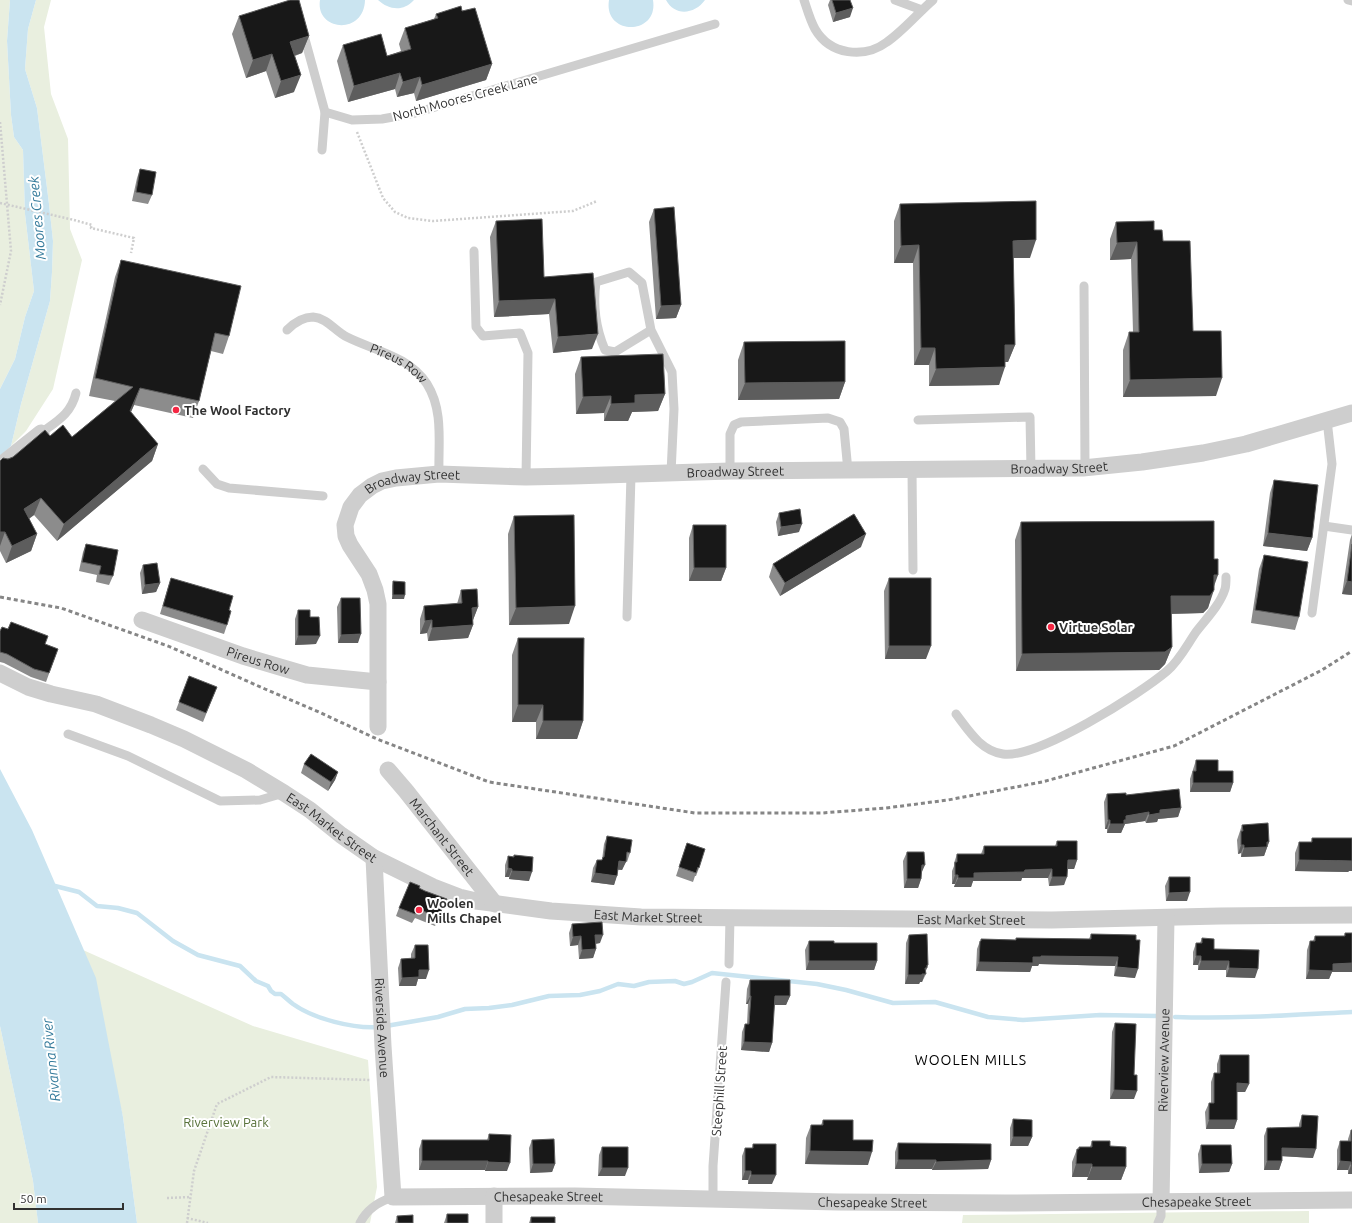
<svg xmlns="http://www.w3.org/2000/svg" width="1352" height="1223" viewBox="0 0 1352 1223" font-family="Ubuntu,sans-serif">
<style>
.green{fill:#e9efdf}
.water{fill:#cae4f0}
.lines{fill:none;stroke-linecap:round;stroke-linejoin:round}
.stream{stroke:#cae4f0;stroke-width:4.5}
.path{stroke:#cecece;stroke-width:2.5;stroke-dasharray:2 2;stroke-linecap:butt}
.lane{stroke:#cecece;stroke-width:9}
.street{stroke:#cecece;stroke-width:17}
.rail{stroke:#868686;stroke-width:3;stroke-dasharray:4 3;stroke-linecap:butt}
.path-bridge{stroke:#cecece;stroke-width:2.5;stroke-dasharray:2 2;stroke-linecap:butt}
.wall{fill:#8c8c8c}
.shaded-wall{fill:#5d5d5d}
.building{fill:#181818;stroke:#5d5d5d}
.poi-dot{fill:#f52743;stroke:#fff;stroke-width:1.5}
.labels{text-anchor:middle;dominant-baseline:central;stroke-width:4;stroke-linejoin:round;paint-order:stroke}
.street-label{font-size:13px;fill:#313131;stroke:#fff}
.poi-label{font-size:13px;font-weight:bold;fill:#313131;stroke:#fff;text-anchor:start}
.park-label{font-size:13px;fill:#58723a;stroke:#fff}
.water-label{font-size:14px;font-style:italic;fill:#367c9c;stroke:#fff}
.neighbourhood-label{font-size:14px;letter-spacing:1px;fill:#000;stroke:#fff}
</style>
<rect width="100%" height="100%" fill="#fff"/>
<path class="green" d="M0,0h10l-3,41 4,74 3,22 9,13 2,64 9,77 -9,26 -10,42 -15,30z
M36,0h15l-7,27 7,67 17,45 2,90 12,31 -29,129 -27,42 -15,15 10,-42 29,-103 2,-29 1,-31 -4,-37 -12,-96 -12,-39 3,-40z
M83,950l170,76 115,34 9,127 -7,36h-233l-14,-106z
M0,1026l33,155 5,42h-38z
M1309,1211v12h-347l1,-8c115,-1 231,-3 346,-4z"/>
<path class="water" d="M10,0h26l-8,29 -3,40 12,39 12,96 4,37 -1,31 -2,29 -29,103 -10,42 -11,10v-67l15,-30 10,-42 9,-26 -9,-77 -2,-64 -9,-13 -3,-22 -4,-74z
M320,0h45c-1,36 -50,31 -45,0z
M378,0h36c-11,12 -25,10 -36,0z
M609,0h44c6,36 -50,36 -44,0z
M666,0h39c-10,14 -30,17 -39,0z
M0,769l32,61 64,148 27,139 14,106h-99l-5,-42 -33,-155z"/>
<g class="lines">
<path class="stream" d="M51,885l28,7 18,14 21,2 19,5 36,28 25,14 42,11 16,15 12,5 3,5 4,3h6c4,3 8,7 12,10 21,15 61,25 86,23
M1175,1017c60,2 118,-2 177,-5
M386,1026l52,-9 27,-8 24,-1 23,-3 37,-9 31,-1 20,-4 18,-7 16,2 15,-4 26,-1 9,3 8,-2 20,-9 105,11 29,6 47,13 42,-1 53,15 35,3 77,-5 57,1"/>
<path class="path" d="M0,122l11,129 -11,54
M357,132l26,66 12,14 13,6 25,3 140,-10 24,-10
M74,220l18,5 -1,3 43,10 -3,15
M167,1198l23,-1
M187,1218l21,5
M187,1223l7,-52 23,-67 54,-27 100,3"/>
<g class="lane">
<path d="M804,0c3,9 6,20 11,29 15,26 49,30 72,13 16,-11 31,-29 46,-42"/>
<path d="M895,0l27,10"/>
<path d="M1348,0l4,1"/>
<path d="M303,32l22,80 27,8 30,-1 33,-6 300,-89"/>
<path d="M322,150l3,-38"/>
<path d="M474,251l2,76 7,9 37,-3 8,20 -2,124"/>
<path d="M1084,286l1,182"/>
<path id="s1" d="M287,330c7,-7 16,-13 26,-13 14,1 22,14 34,20 28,14 62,19 80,47 17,27 11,60 12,90"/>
<path d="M651,330l-36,22 -10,-2c-9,-21 -12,-46 -9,-68l33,-10 13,11 9,47 21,42 2,37 -3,64"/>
<path d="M918,420l112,-3 1,52"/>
<path d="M41,433c16,-12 30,-19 35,-40"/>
<path d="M203,469l14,15 12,4 94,8"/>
<path d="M912,470l1,100"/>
<path d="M730,471v-37l4,-9 7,-3 87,-4 12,4 4,7 4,42"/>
<path d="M1324,526l28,4"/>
<path d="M1312,613l20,-149 -5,-44"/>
<path d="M627,617l4,-142"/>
<path d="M956,714c13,17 25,37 47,40 34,5 137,-60 164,-83 12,-10 20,-26 29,-39 10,-13 24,-27 29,-43 1,-3 1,-8 1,-12"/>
<path d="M68,734l60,22 92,45 40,-1 24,-7"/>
<path d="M729,964l1,-47"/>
<path d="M713,1199v-33l13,-184"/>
<path d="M360,1223c7,-14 18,-21 33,-26"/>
<path d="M1158,1223l3,-7v-13"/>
</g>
<g class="street">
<path d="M0,466l41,-33"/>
<path id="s2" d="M142,620l101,36 64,19 71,7"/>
<path id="s3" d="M0,673l28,14 23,7 45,10 55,21 33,14 62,31 38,23 26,17 31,25 33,23 59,29 26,10 17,4 75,10 90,6 411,3 168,-4 132,-1"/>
<path id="s4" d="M378,727v-123l-3,-14 -6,-16 -19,-29 -4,-9 -1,-11 6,-18 9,-12 12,-9 10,-5 14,-3 43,-4 87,3 47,-1 157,-5 353,-3 59,-6 61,-9 43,-9 106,-31"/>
<path id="s5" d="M388,770l18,21 89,113"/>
<path id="s6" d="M374,858l9,188 10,151 182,-1 263,6 169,1 345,-3"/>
<path id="s7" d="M1161,1203l5,-285"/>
<path d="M494,1223v-27"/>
</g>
<path class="rail" d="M0,597l61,11 107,38 97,43 56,24 56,26 112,43 206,31h127l64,-5 62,-8 94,-18 132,-36 148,-76 30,-19"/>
<path class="path-bridge" d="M0,203l74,17"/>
</g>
<path class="wall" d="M830,0h20v17l-17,5 -5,-17z
M462,11l30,53 -6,16 -70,21 -2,-8 -17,4 -2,-8 -47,13 -11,-41 6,-16 44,11 14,-5 -2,-7 6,-16 29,-9 2,-5z
M239,16l70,20 -7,17 -7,3 -1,36 -19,6 -9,-27 -20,7 -14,-44z
M140,169l12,26 -4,9 -16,-3 5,-23z
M900,204l130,54h-17l2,87 -7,17h-3l-6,23 -70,1v-21h-15l-1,-102h-19v-42z
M654,209l27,96 -5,13 -20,1 -7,-97z
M496,221l48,56 48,72 -39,4 -4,-39 -55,3 -4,-80z
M1116,222l38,8 9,11 30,90 23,65 -93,1v-47l6,-18h4l-2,-73 -21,1v-21z
M121,260l108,76 -6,18 -12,-3 -12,50 -6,17 -59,-13 -3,7 27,32 -6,17 -95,80 -23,-26 -5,4 8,15 -6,17 -25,12 -6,-12v-90l13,-4 37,-21 22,1 43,-36 -26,-5 26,-119z
M744,342l101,40 -6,17 -101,1v-40z
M581,357l84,37 -7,17 -26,1 -4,9h-24v-8l-28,1 -1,-40z
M1274,480l38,58 -5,13 -44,-5 7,-53z
M779,513l20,19 -21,4 -2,-14z
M514,516l55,108 -60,1 -1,-91z
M1021,522l193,63 -6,23 -5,5 -32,1 1,33 -7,17 -6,6 -143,1 -1,-131z
M693,525l33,43 -5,13h-32v-43z
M1352,534v61l-10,-1 8,-54z
M86,544l27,32 -4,9 -13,-3 1,-7 -18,-4 4,-19z
M861,547l-81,49 -11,-19 4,-13z
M1264,555l35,62 -4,13 -44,-7 8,-54z
M143,565l17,18 -4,9 -14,2 -2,-21z
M171,578l58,32 -2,15 -3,9 -64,-20 8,-27z
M889,578l37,81h-41l-1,-68z
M393,581l11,18h-12v-13z
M461,590l17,17 -5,13h-1l1,5 -5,13 -40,3 -1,-8 -7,1v-15l4,-13 33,-2z
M341,598l17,45h-20l-1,-36z
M298,610l12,7 6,27 -21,1v-26z
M0,631l45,13 13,5 -12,33 -15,-5 -27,-14 -4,-1z
M518,638l65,83 -6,18h-41v-17h-24v-67z
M217,687l-14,35 -27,-12 3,-8z
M1196,760l22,11 15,12 -3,9h-40v-13z
M304,764l34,8 -3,8 -7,11 -27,-18z
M1107,794l19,1 55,13 -3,9 -20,2 -1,3 -11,1 -1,-2 -20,3 -4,9h-14v-4h-2l-1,-27z
M1242,825l27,17 -5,14 -23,1v-4l-3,1 -1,-14z
M607,836l23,17 -3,9 -1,-1 -4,9h-4l-4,15 -23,-3 2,-14 4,-8h5l2,-16z
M1312,838l37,33 -1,1 -53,-1v-18l4,-11h12z
M1057,841l20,19 -3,9h-7l-3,16 -15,1 -1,-8h-26l-1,3h-48l-2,6h-17l1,-3h-3v-13l2,-5v-3l3,-9h24l3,-8h71z
M687,843l12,25 -3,8h-1l-2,6 -17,-6z
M907,852l14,22v5l-3,9h-14l-1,-27z
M514,855l15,26 -20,-2v-2h-4v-12l3,-9 5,1z
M1169,877l18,24h-21l-1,-15z
M419,888l24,20 -8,18 -20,-8 -3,5 -16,-7 3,-8z
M572,924l28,19 -4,1v5l-3,9 -14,1 -1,-14 -8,1 -1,-13z
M1345,933h7v39h-20l-3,7h-23l1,-29 3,-9h3l2,-5h29z
M1091,934l45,1 -1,43 -21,-2 1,-10 -76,-2 -1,2h-6l-2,6 -54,-1 1,-22 3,-8h1v-2l35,1v-2l73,1z
M909,935l17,39 -4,8h-2l-1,2h-14l1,-41z
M1202,938l12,11 41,29 -29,-1v-7h-28v-5h-5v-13l3,-9h4z
M809,941l25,2 43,18 -3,9h-68l-1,-20z
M415,945l11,34h-8l-2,7h-17l-1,-18 3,-9 10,-1v-4z
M750,980l40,16 -4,9h-12l-2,38 -3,9 -28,-2 1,-18 3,-8h2l1,-20h-2l1,-15z
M1115,1023l19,52v24h-24l2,-67z
M1220,1055l29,29 -4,8h-8v28l-3,9h-28l-1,-17 4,-9h2v-21l3,-9h3v-9z
M1302,1115l11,43 -31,-2v5l-3,9h-15v-34l3,-8 32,-1v-3z
M1013,1119l19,18 -4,9h-18v-18z
M823,1120l30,20 15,25 -63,-1 1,-26 5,-13h10z
M1351,1130h1v44h-4v-4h-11v-20l3,-9h8v-2z
M489,1134l18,37h-22v-1h-66v-21l3,-9h65z
M532,1140l23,24 -3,8 -22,1 -1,-25z
M1092,1141l18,5 16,21 -5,13h-34l1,-3h-16v-15l5,-13h1l1,-2h11z
M898,1143l93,17 -3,9 -56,1v-1h-37v-17z
M753,1144l19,40h-24v-4h-6v-24l3,-8h7z
M1201,1145l31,19 -3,8 -30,1 -1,-19z
M602,1147l23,29h-27l1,-21z
M447,1214l21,9h-24z
M397,1216l16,7h-18z
M531,1217l24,6h-26z"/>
<path class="shaded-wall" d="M853,8l-3,9 -17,5 3,-9z
M309,36l-7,17 -18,6 6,-17z
M272,54l-6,17 -20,7 7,-18z
M492,64l-6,16 -70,21 6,-16z
M400,73l-5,16 -47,13 6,-16z
M301,75l-7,17 -19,6 6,-17z
M420,77l-6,16 -17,4 6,-15z
M1036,240l-6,18h-23l6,-17z
M1137,242l-6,17 -21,1 7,-17z
M919,245l-6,18h-19l7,-17z
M555,299l-6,15 -55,3 5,-16z
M681,305l-5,13 -20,1 5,-13z
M598,334l-6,15 -39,4 5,-16z
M1005,345h10l-7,17h-10z
M921,348h14l-6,17h-15z
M1005,367l-6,18 -70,1 7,-17z
M1222,378l-6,18 -93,1 7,-17z
M845,382l-6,17 -101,1 7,-17z
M140,388l-6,17 -10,23 6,-17z
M665,394l-7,17 -26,1 -4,9h-24l7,-17 24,-9z
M611,396l-7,17 -28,1 7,-17z
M158,444l-6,17 -95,80 7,-17z
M41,498l-7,17 -16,11 6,-17z
M802,524l-3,8 -21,4 3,-9z
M0,532h5l-5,14z
M1268,533l44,5 -5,13 -44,-5z
M37,534l-6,17 -25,12 6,-17z
M866,534l-5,13 -81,49 5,-13z
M694,568h32l-5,13h-32z
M1214,575h4l-6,17z
M1347,581l5,1v13l-10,-1z
M160,583l-4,9 -14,2 3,-9z
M1214,590l-6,18 -5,5 -38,1 6,-18z
M393,595h12l-1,4h-12z
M575,606l-6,18 -60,1 7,-17z
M478,607l-5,13 -6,1 5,-13z
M432,620l-5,13 -7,1 5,-13z
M473,625l-5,13 -40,3 4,-13z
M361,634l-3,9h-20l3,-8z
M298,636h22l-4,8 -21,1z
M889,646h42l-5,13h-41z
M1172,647l-7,17 -6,6 -143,1 6,-17z
M518,705h25l-7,17h-24z
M543,721h40l-6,18h-41z
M338,772l-3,8 -7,11 3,-9z
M1193,783h40l-3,9h-40z
M1181,808l-3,9 -20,2 -1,3 -11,1 3,-8 11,-5z
M1149,812l-4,9 -20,3 -4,9h-14l3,-9 16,-8z
M1108,820h2l-3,9h-2z
M1267,842h2l-5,14 -23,1 3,-9z
M1241,845h3l-3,8 -3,1z
M1068,860h9l-3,9h-10z
M1299,860l53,1v10h-3l-1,1 -53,-1z
M619,861l7,1 -4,8 -6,-1z
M922,865h3l-4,9z
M508,868l4,1 -3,8h-4z
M1052,869l-4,9h-26l-1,3h-48l-2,6h-17l4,-9 16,-5 51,-3z
M512,871l20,1 -3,9 -20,-2z
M595,873l22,3 -3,9 -23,-3z
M955,875h3l-3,9h-3z
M1052,877h15l-3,8 -15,1z
M907,879h14l-3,9h-14z
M1190,892l-3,9h-21l3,-8z
M447,899l-12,27 3,-9z
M595,935h8l-3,8 -8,1z
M581,936l-3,9 -8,1 3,-9z
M596,949l-3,9 -14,1 3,-9z
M1041,956l77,1 -3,9 -76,-2 -1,2h-6l-2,6 -54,-1 3,-9 54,-5z
M1196,956h5l-3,9h-5z
M809,961h68l-3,9h-68z
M1201,961h28l-3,9h-28z
M1352,963v9h-20l-3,7h-23l3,-9 24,-6z
M927,965h1l-6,17h-2l-1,2h-14l3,-9z
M1117,967l21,2 -3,9 -21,-2z
M1229,968l29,1 -3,9 -29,-1z
M419,970h10l-3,9h-8l-2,7h-17l3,-8z
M750,996h1l-3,8h-2z
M775,996h15l-4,9h-14z
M744,1042l28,1 -3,9 -28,-2z
M1237,1083l12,1 -4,8h-11z
M1114,1090l23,1 -3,8h-24z
M1209,1120h28l-3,9h-28z
M1013,1137h19l-4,9h-18z
M1282,1148l34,1 -3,9 -34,-2z
M810,1151l62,1 -4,13 -63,-1z
M898,1160h38l-4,9h-37z
M991,1160l-3,9 -56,1 4,-8z
M422,1161h66l-3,9h-66z
M1267,1161h15l-3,9h-15z
M1340,1161l11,1 -3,8h-11z
M488,1162l22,1 -3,8h-22z
M533,1164h22l-3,8 -22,1z
M1076,1164h16l-4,13h-16z
M1202,1164h30l-3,8 -30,1z
M1351,1165h1v9h-4z
M1092,1167h34l-5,13h-34z
M602,1168h26l-3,8h-27z
M745,1171h6l-3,9h-6z
M751,1175h25l-4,9h-24z"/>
<path class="building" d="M290,0h9l10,36 -19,6 11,33 -20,6 -9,-27 -19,6 -14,-44z
M832,0h18l3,8 -17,5z
M461,6l1,5 13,-3 17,56 -70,21 -2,-8 -17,5 -3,-9 -46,13 -11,-41 38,-11 6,22 24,-7 -6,-21 33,-10 -2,-4z
M140,169l16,3 -4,23 -16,-3z
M1036,201v39l-23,1 2,104h-10v22l-69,2 -1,-21h-14l-2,-103 -18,1 -1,-42z
M674,207l7,98 -20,1 -7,-97z
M542,219l2,58 49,-4 5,61 -40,3 -3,-38 -56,2 -3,-80z
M1154,221v9h8l1,11h27l3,90h28l1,47 -92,2 -1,-48h10l-2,-90 -20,1 -1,-21z
M121,260l120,26 -12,50 -14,-3 -16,68 -59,-13 -10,23 28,33 -94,80 -23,-26 -17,11 13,25 -25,12 -7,-14h-5v-71l3,-3 5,1 5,-2 32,-27 5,6 13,-11 9,12 61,-50 -38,-9z
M845,341v41l-100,1 -1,-41z
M663,354l2,40 -30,1v8l-24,1v-8l-28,1 -2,-40z
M1274,480l44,5 -6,53 -44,-5z
M800,509l2,15 -21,3 -2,-14z
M854,514l12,20 -81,49 -12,-19z
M574,515l1,91 -59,2 -2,-92z
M1214,521v38h4v16h-4v15l-4,6h-39l1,51 -7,5 -143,2 -1,-132z
M693,525h33v43h-32z
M86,544l32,6 -5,26 -14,-2 2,-8 -19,-4z
M1352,544v38l-5,-1z
M1264,555l44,7 -9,55 -44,-7z
M157,563l3,20 -15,2 -2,-20z
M171,578l62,18 -4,14 2,1 -4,14 -64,-19z
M889,578h42v68h-42z
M393,581l12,1v13h-12z
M477,589l1,18 -6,1 1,17 -41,3v-8l-7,1 -1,-15 38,-3 -1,-13z
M341,598h19l1,36 -20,1z
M298,610h12v7h9l1,19h-22z
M11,622l37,14 -3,8 13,5 -9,24 -15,-4 -27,-15 -7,-2v-21l2,-4 6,2z
M518,638h66l-1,83h-40v-16h-25z
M189,676l28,11 -11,26 -27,-11z
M311,754l27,18 -7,10 -27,-18z
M1196,760h22v11h15v12h-40v-12h3z
M1179,789l2,19 -21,2v3l-11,2v-3l-23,4v4h-2v4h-14v-4h-2l-1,-26 19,-1v2z
M1268,823l1,19h-2v5l-23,1v-3h-3v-14h2l-1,-6z
M607,836l25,4 -2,13 -3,-1 -1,10 -7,-1 -2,15 -22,-3 2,-13h5l1,-3h1z
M1312,838h40v23l-53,-1v-18h13z
M1057,841h20v19h-9l-1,17h-15v-8l-27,1 -1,2 -50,1v5h-16v-3h-3v-13h2v-8h27v-8h73z
M687,843l18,6 -6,19 -1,-1 -2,6 -17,-6z
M907,852h17l1,13h-3l-1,14h-14z
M514,855l19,2 -1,15 -20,-1v-2l-4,-1v-12l6,1z
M1169,877h21v15l-21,1z
M410,882l10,4 -1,2 6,3 22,8 -9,18 -20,-8 -3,5 -16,-6z
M602,922l1,13h-8l1,14 -14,1 -1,-14 -8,1 -1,-13z
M1345,933h7v30l-19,1v7l-24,-1 1,-29h5v-5h30z
M927,934l1,31h-1v3h-2l1,6h-4v1h-14l1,-40z
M1091,934l45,1v5h4l-2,29 -21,-2 1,-10 -77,-1v1h-8v6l-54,-1 1,-21h1v-2l35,1v-2l75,1z
M1202,938l12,1v10l45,1 -1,19 -29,-1v-7h-28v-5h-5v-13h6z
M809,941h25v2h43v18h-68z
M415,945h13l1,25h-10v7l-17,1 -1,-19 14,-1z
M750,980h40v16h-15l-3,47 -28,-1 1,-18h4l2,-28h-1z
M1115,1023l21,1 -2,51h3v16l-23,-1z
M1220,1055h29v29l-12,-1v37h-28v-17h5v-30h6z
M1302,1115l16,1 -2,33 -34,-1v13h-15v-33l34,-1z
M1013,1119l19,1v17h-19z
M823,1120h30v20h20l-1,12 -62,-1 1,-26h12z
M1351,1130h1v35h-1v-3l-11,-1v-20h11z
M489,1134l22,1 -1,28 -22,-1v-1h-66v-21h67z
M554,1139l1,25h-22l-1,-24z
M1092,1141h18v5l16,1v20h-34v-3h-16l1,-15h2v-2h13z
M898,1143l93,1v16l-55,2v-2h-38z
M753,1144h23v31h-25v-4h-6v-23h8z
M1201,1145h30l1,19h-30z
M602,1147h26v21h-26z
M447,1214h21v9h-21z
M413,1215v8h-15l-1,-7z
M531,1217h24v6h-24z"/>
<g class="poi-dot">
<circle cx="176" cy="410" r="4"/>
<circle cx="1051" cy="627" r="4"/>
<circle cx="419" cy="910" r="4"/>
</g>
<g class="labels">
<g class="street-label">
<text transform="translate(465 97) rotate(-15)">North Moores Creek Lane</text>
<text stroke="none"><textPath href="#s1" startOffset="128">Pireus Row</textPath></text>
<text stroke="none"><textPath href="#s4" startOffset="948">Broadway Street</textPath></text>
<text stroke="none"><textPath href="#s4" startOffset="624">Broadway Street</textPath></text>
<text stroke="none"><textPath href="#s4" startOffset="300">Broadway Street</textPath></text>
<text stroke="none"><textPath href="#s2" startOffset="123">Pireus Row</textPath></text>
<text stroke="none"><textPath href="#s3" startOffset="369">East Market Street</textPath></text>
<text stroke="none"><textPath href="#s5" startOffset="86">Marchant Street</textPath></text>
<text stroke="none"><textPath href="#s3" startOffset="705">East Market Street</textPath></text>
<text stroke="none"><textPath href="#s3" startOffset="1028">East Market Street</textPath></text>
<text stroke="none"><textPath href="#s6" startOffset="170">Riverside Avenue</textPath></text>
<text stroke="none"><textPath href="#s7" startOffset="143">Riverview Avenue</textPath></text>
<text transform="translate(719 1091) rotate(-86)">Steephill Street</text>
<text stroke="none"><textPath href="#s6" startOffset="495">Chesapeake Street</textPath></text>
<text stroke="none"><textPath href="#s6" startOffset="819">Chesapeake Street</textPath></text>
<text stroke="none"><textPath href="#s6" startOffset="1143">Chesapeake Street</textPath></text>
</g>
<g class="poi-label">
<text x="184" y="410">The Wool Factory</text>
<text x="1059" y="627">Virtue Solar</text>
<text x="427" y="903">Woolen<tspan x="427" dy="15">Mills Chapel</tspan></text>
</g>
<g class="park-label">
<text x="226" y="1122">Riverview Park</text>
</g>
<g class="water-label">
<text transform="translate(37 218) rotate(-95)">Moores Creek</text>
<text transform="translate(51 1060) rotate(-96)">Rivanna River</text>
</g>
<g class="neighbourhood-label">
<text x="971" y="1060">WOOLEN MILLS</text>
</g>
</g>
<path d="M14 1203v6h109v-6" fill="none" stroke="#313131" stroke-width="2"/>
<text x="20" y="1203" font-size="12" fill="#313131" stroke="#ffffff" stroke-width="3" paint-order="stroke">50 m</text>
</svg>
